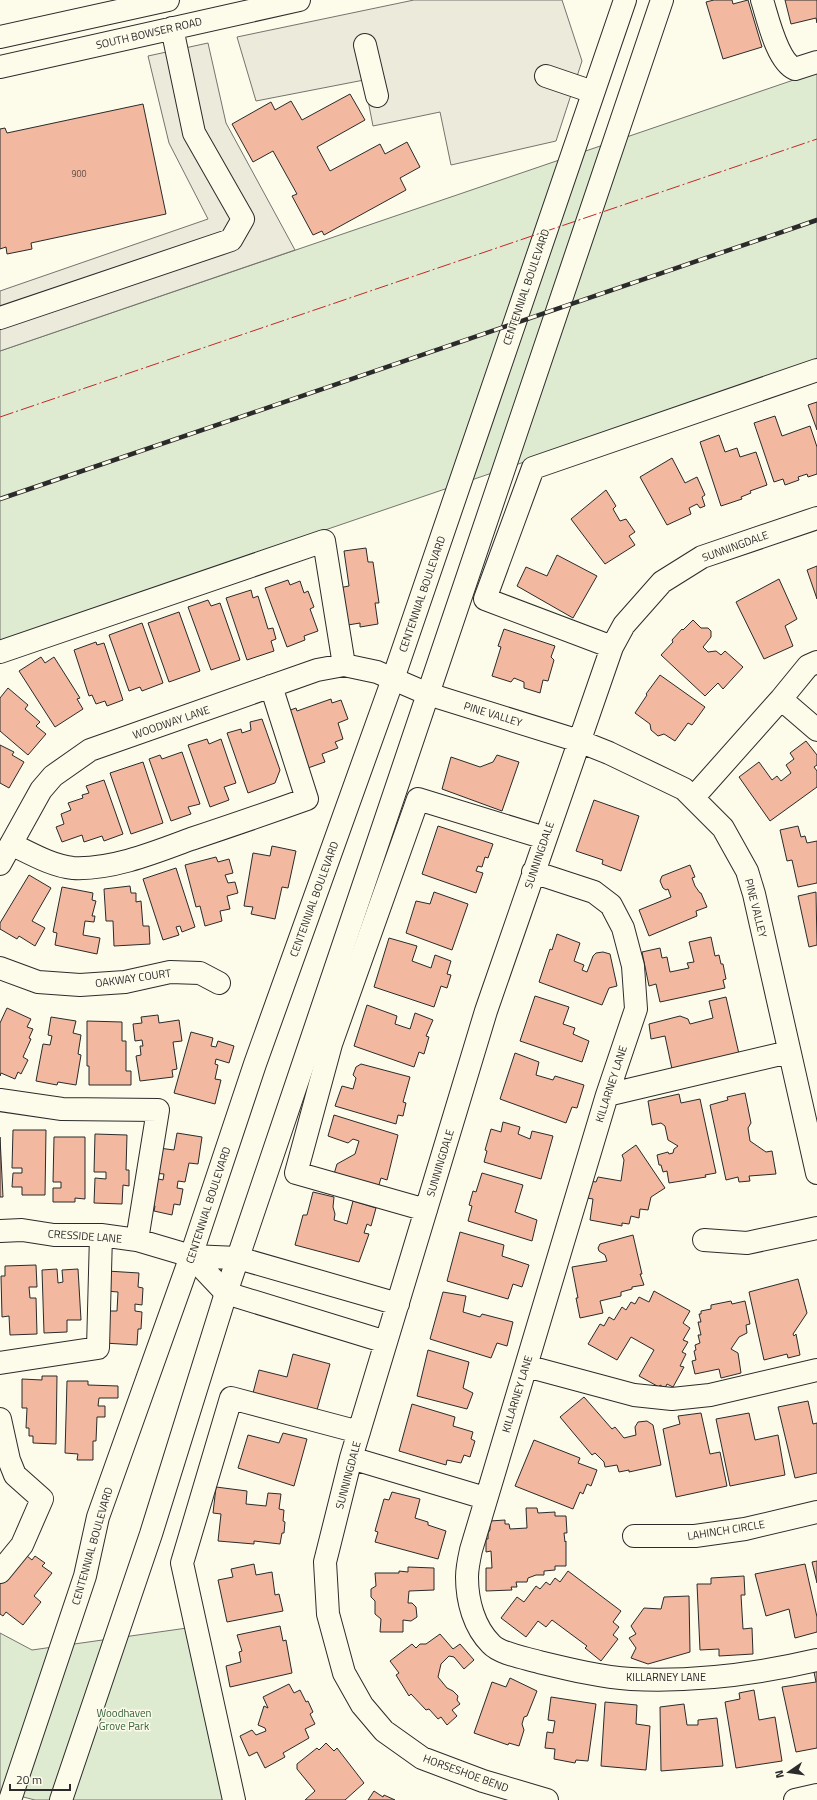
<svg xmlns="http://www.w3.org/2000/svg" width="817" height="1800" viewBox="0 0 817 1800" font-family="'Titillium Web',sans-serif">
<style>
.green{fill:#deebd1;stroke:#74746e}
.parking{fill:#eceadb;stroke:#74746e}
.building{fill:#f2b8a0;stroke:#2b2b2b}
.lines{fill:none;stroke-linecap:round;stroke-linejoin:round}
.minor-casing{stroke:#2b2b2b;stroke-width:24}
.major-casing{stroke:#2b2b2b;stroke-width:24}
.minor{stroke:#fdfbea;stroke-width:22}
.major{stroke:#fdfbea;stroke-width:22}
.rail-casing{stroke:#2b2b2b;stroke-width:4.5}
.rail{stroke:#fdfbea;stroke-width:3;stroke-dasharray:9;stroke-linecap:butt}
.power{stroke:#c62828;stroke-width:1;stroke-dasharray:14 3 2 3;stroke-linecap:butt}
.labels{text-anchor:middle;dominant-baseline:central;stroke-width:3;stroke-linejoin:round;paint-order:stroke}
.number-label{font-size:9px;fill:#5d4e48}
.street-label{font-size:11px;fill:#2b2b2b;stroke:#fdfbea}
.park-label{font-size:11px;fill:#34623c;stroke:#fdfbea}
</style>
<rect width="100%" height="100%" fill="#fdfbea"/>
<path class="green" d="M817,72v290l-817,279v-290z
M187,1628l39,172h-191l-35,-9v-158l32,17z"/>
<path class="parking" d="M414,0h148l20,61 -26,80 -105,24 -11,-53 -67,14 -9,-46 -108,21 -19,-64z
M208,43l18,80 69,127 -295,101v-60l208,-72 -39,-76 -21,-87z"/>
<path class="building" d="M714,0h18l1,4 15,-4 14,47 -39,12 -17,-57z
M785,0h32v23l-1,-5 -25,6z
M350,94l15,26 -48,27 13,24 50,-27 5,10 22,-12 13,25 -20,11 6,12 -82,45 -2,-4 -9,4 -21,-39 5,-2 -24,-43 -20,11 -21,-38 39,-22 4,8 16,-9 11,19z
M143,104l23,110 -135,29 1,6 -25,5 -1,-7 -6,2v-120l5,-1 2,5z
M817,402v28l-9,-25z
M775,416l7,20 28,-10 7,21v27l-9,3 -1,-3 -9,3 1,3 -14,5 -2,-6 -9,3 -20,-59z
M719,435l6,17 12,-4 3,9 16,-5 11,33 -17,6 1,2 -10,4 1,2 -21,7 -21,-64z
M672,458l13,25 12,-6 8,18 -3,2 3,9 -5,2 -3,-4 -8,4 2,6 -24,11 -27,-48z
M606,490l10,16 -3,3 7,12 6,-2 9,13 -6,4 6,9 -30,19 -34,-45z
M366,548l2,14h5l6,41h-4l3,21 -18,3v-4l-12,2 -15,-36 16,-3 -5,-35z
M557,555l40,21 -24,42 -56,-32 9,-19 21,9z
M817,566v33l-10,-29z
M779,579l18,40 -12,7 8,20 -29,13 -28,-57z
M288,580l2,5 10,-4 4,12 4,-2 6,16 -4,2 8,22 -14,5 1,4 -18,7 -22,-59z
M251,590l2,8 5,-2 10,33 5,-1 3,11 -5,2 3,10 -27,9 -21,-62z
M208,600l3,6 9,-3 20,57 -29,10 -23,-63z
M179,612l21,59 -31,11 -21,-59z
M693,620l8,8h7l3,3v6l-8,10 5,5 8,-1 5,4 4,-4 18,16 -20,22 -5,-6 -13,13 -44,-41 12,-13 -1,-2 10,-11 1,1z
M142,623l21,60 -21,8 -2,-4 -11,4 -20,-56z
M504,629l51,17 -4,11 3,3 -6,21 -5,-1 -3,13 -16,-5v-6l-10,-4 -3,4 -19,-6 9,-29 -3,-1z
M96,642l1,3 7,-2 19,57 -16,6 -2,-5 -9,3 -4,-9 -3,1 -15,-46z
M41,657l4,6 9,-6 26,41 -3,1 6,10 -28,18 -36,-56z
M660,675l45,32 -13,18 -4,-2 -13,18 -11,-7 -6,2 -7,-6 -1,-6 -15,-11 12,-18 -1,-1z
M8,688l20,17 -3,4 15,13 -4,4 10,8 -18,21 -28,-24v-33z
M331,699l1,4 9,-3 7,19 -10,4 5,16 -8,3 3,6 -16,6 3,8 -20,7 -20,-57 11,-4 1,3z
M262,719l18,51 -5,13 -27,10 -21,-60 14,-4 1,4 9,-3 -1,-8z
M207,739l2,5 12,-5 15,44 -12,4 5,13 -19,7 -22,-62z
M806,741l11,14v10l-3,2 3,4v16l-47,34 -31,-44 20,-15 13,18 5,-4 4,5 10,-8 -5,-8 8,-6 -4,-6z
M0,745l14,7 -2,3 12,7 -15,26 -9,-5z
M182,752l18,52 -12,3 3,7 -20,7 -22,-62 11,-4 2,4z
M497,755l22,7 -17,49 -60,-22 9,-32 29,10 13,-5z
M143,762l20,61 -32,11 -21,-61z
M104,780l19,54 -19,7 -2,-5 -18,6 -2,-7 -20,7 -6,-15 8,-3 -3,-10 10,-4 -3,-7 15,-5 -1,-3 7,-2 -3,-7z
M594,800l45,16 -18,55 -19,-7 1,-4 -27,-9z
M438,826l55,18 -5,14 -3,-1 -3,10 -4,-1 -2,5 7,2 -7,20 -54,-19z
M798,826l3,11 4,-1 2,7 10,-2v42l-19,4 -6,-27 -5,1 -7,-31z
M272,846l24,5 -8,37 -6,-1 -7,32 -24,-5 2,-7 -9,-1 9,-53 17,3z
M216,857l2,5 11,-3 4,14 -8,2 3,8 7,-1 3,11 -11,3 3,13 -10,2 2,10 -17,5 -5,-20 -4,1 -11,-42z
M690,865l5,12 -3,1 3,8 5,7h1l6,14 -11,4 1,5 -48,20 -10,-26 32,-13 -3,-8 -2,1 -3,-2 -3,-7 2,-5z
M176,868l19,59 -13,5 -2,-6 -4,1 3,8 -16,5 -20,-61z
M29,875l22,13 -19,33 13,7 -10,18 -16,-10 -2,3 -17,-10v-6z
M130,886l1,7h5v9l5,-1 2,25h6l1,18 -36,2 -1,-25h-7l-2,-32z
M62,887l31,6 -1,7 4,1 -4,15h3l-1,6 -9,-1 -2,14 17,3 -3,16 -42,-9 2,-12 -4,-1z
M434,892l34,12 -16,46 -46,-17 10,-32 14,3z
M816,892l1,53 -8,2 -11,-51z
M557,934l23,9 -6,18 10,4 -2,5 5,2 6,-16 3,-3 7,-1 7,2 7,32 -8,2 -7,17 -63,-23 11,-33 2,1z
M711,937l4,19 4,-1 2,9h2l3,15 -3,1 2,8 -65,14 -4,-18 -7,2 -7,-34 18,-4 2,10 5,-1 3,15 19,-4 -2,-5 7,-1 -5,-20z
M389,938l28,8 -5,15 19,7 4,-13 16,6 -4,13 4,1 -4,13 -6,-2 -7,21 -60,-20z
M535,996l34,11 -6,17 12,4 -2,6 16,7 -7,21 -62,-21z
M726,997l13,57 -67,15 -7,-33 -14,3 -2,-15 31,-8 8,3 2,5 23,-6 -4,-17z
M367,1005l30,11 -2,8 15,5 5,-16 18,7 -7,16 3,1 -5,17 -5,-2 -5,15 -60,-21z
M7,1008l24,11 -4,8 6,2 -4,9 2,1 -8,18 5,3 -7,14 -3,-2 -3,7 -14,-6 -1,3v-53z
M158,1015l1,8 20,-3 3,21 -9,1 4,27 -5,1 1,7 -33,4 -4,-25 5,-1 -1,-9h3l-1,-6 -7,1 -2,-17 9,-1 -1,-6z
M51,1017l25,4 -3,12 8,2 -3,19 3,1 -5,30 -18,-3 -1,3 -21,-4 7,-37 7,1 2,-9 -4,-1z
M87,1021l35,1v19h4v30h5v14h-42v-19h-2z
M191,1032l22,6 -2,8 5,1 2,-6 16,5 -5,17 -13,-4 -1,5 3,1 -3,14 6,1 -6,24 -41,-11z
M515,1053l24,9 -3,13 17,5 2,-4 29,9 -7,23 -5,-1 -6,16 -66,-24z
M361,1064l49,13 -7,25 3,1 -3,13 -5,-1 -2,9 -61,-18 7,-20 11,3 3,-11 -3,-3 3,-8z
M745,1093l6,30 -3,5 2,13 16,11 6,-1 4,23 -27,2 1,5 -11,1 -1,-5 -12,3 -16,-75 18,-5 -1,-3z
M679,1094l2,9 19,-4 16,74 -11,2 1,2 -37,6 -2,-12 -4,1 -2,-7h-2l-2,-10 11,-3 1,2 4,-1 1,-4 4,-3 -10,-6 -3,-14 -4,-3 -9,2 -4,-24z
M334,1115l64,20 -11,45 -6,-2 -3,10 -44,-14 3,-10 18,-10 4,-13 -6,-2 -5,4 -20,-7z
M503,1122l17,5 -2,7 12,5 2,-8 21,5 -12,43 -57,-17 3,-11 -2,-1 6,-21 10,3z
M13,1130h33l-1,65h-23v-8h-10l1,-14h9v-5h-10z
M177,1133l25,4 -4,27 -9,-1 -4,19 -7,-1 -1,7 6,1 -3,16 -6,-1 -2,11 -18,-4 1,-5 -6,-1 5,-27 9,2 1,-6 -10,-1 5,-25 15,2z
M95,1134l32,1 -1,35h3v16l-6,-1 -1,19 -28,-1 1,-25 11,1v-7h-12z
M0,1137l3,60h-3z
M54,1137h31v62l-10,-1v4h-22v-14h8v-6h-8z
M636,1145l29,43 -14,9 -3,13 -8,-1 -1,9 -8,-2 -2,8 -7,-1v3l-32,-6 3,-21 -6,-1 3,-17 6,1 2,-5 23,4 3,-21 -2,-5z
M482,1173l41,12 -8,27 22,8 -5,21 -64,-20 4,-15 -3,-1 4,-14 3,1z
M313,1192l21,5 -1,10 2,7 -1,6 13,4 6,-23 23,7 -5,18 -4,-2 -3,9 5,1 -10,28 -64,-17 8,-30h4z
M460,1232l44,13 -2,11 27,9 -7,22 -9,-3 -5,15 -61,-18z
M633,1235l9,39h-2l4,11 -12,2v2l-11,3v4l-21,5 3,12 -23,5 -4,-20h2l-6,-31 35,-6 -2,-6 -6,-4 -1,-3 2,-4z
M36,1265l1,22h-8l1,11h6l1,36 -27,1 -1,-19 -7,1 -1,-41h4v-10z
M57,1269l1,14 5,-1 -1,-12 16,-1 3,51h-14v12l-23,1 -2,-63z
M107,1271l32,2 -1,14 5,1 -1,17 -7,-1v7l7,1 -1,17h-3l-1,16 -33,-2 2,-32h11l1,-19 -12,-1z
M798,1279l9,34 -14,21 1,2 2,-2 4,21 -12,3 -1,-4 -23,6 -15,-68z
M654,1291l36,20 -7,12 7,5 -7,12 5,2 -6,10 4,2 -6,12 4,1 -11,20 -6,-3 -2,4 -5,-3 -1,2 -20,-11 15,-26 -23,-13 -14,23 -29,-16 12,-20 4,2 5,-9 5,3 8,-13 4,3 5,-8 4,2 4,-7 10,5z
M443,1292l23,4 -3,16 17,5 2,-3 31,8 -6,24 -10,-3 -6,15 -61,-19z
M731,1301l1,3 13,-3 5,23 -4,1 1,8 -8,4 -8,12 7,4 3,20 -20,5 -2,-9 -24,5 -3,-13 4,-1 -2,-9 2,-1 -1,-5 5,-2 -2,-8h3l-3,-13h3l-2,-8h2v-3l10,-2v-4z
M428,1350l41,12 -6,26 10,5 -6,16 -50,-13z
M293,1354l37,10 -13,46 -64,-17 6,-23 28,7z
M42,1376h15l-1,68 -23,-1v-7h-4v-8h-3l1,-20h-5v-29l20,1z
M67,1381h21v4l30,1v12h-19l-1,8h7v11h-8l-1,24h-3v19h-16l1,-6 -13,-1z
M584,1397l28,32 3,-2 9,11 12,-3 -1,-8 3,-5 9,-1 6,4 8,40 -32,7v-2l-10,2 -2,-7 -12,2 -1,-5 -9,-9 -3,2 -32,-38z
M808,1401l5,23 4,-1v50l-22,5 -17,-71z
M412,1404l43,13 -2,9 20,6 -2,7 4,2 -5,16 -6,-2 -3,8 -14,-3 -1,5 -47,-14z
M701,1413l9,41 10,-2 7,34 -51,11 -13,-68 17,-5 -2,-8z
M749,1413l6,27 23,-5 7,40 -55,11 -14,-67z
M283,1433l24,6 -13,47 -56,-18 10,-33 31,8z
M534,1440l46,18 -2,5 19,7 -6,16 -4,-2 -4,10 -3,-2 -7,17 -58,-23z
M216,1487l31,4 -1,13 20,2 2,-13 13,1 -2,15 5,1 -1,11 2,1 -1,11h-2l-2,11 -26,-3v3l-36,-3 3,-27 -8,-1z
M392,1492l28,7 -5,19 13,4v3l18,6 -8,28 -63,-17 3,-10 -3,-1 9,-32 5,1z
M526,1508h11l1,5 17,-1v4h11l1,17h-3l1,9 1,-1v25h-11v4l-11,1v4h-8l-8,3 -1,4h-11l1,5h-6l1,3 -26,1v-23h6l-1,-17 -5,1v-13h2v-6l2,-3v-9l15,-1v4h4l1,5 17,-1z
M27,1556l5,4 3,-4 10,7 -3,3 10,7 -18,23 7,6 -18,23 -17,-13 -3,4 -3,-2v-35z
M817,1561v22l-5,-21z
M254,1564l2,11 16,-3 3,23 4,-1 4,17 -56,11 -9,-42 15,-3 -2,-8z
M805,1564l12,53v15l-22,6 -6,-29 -23,7 -11,-42z
M408,1567l26,1v22l-25,1 -1,12h4l4,4 1,10 -6,4 -8,-1v12h-23l1,-13 -6,-5v-13l-4,-4v-8l5,-3 -1,-13h24v-2l9,1z
M568,1571l53,40 -8,11 6,5 -6,8 5,4 -17,22 -16,-13 2,-2 -35,-26 -6,7 -8,-6 -12,16 -25,-19 16,-21 7,5 12,-16 4,3 6,-7 4,3 5,-7 5,4z
M744,1576l1,19h-4l2,34 9,-1 1,26 -34,2v-7l-19,1 -3,-66h14v-6z
M689,1596l1,56 -42,12 -17,-6 5,-10 -7,-10 7,-4 -5,-8 13,-18 17,1 3,-12z
M280,1626l3,15 3,-1 6,33 -62,14 -4,-21 15,-4 -2,-10 3,-1 -5,-16z
M440,1634l13,15 7,-5 14,16 -10,9 -10,-12 -5,-1 -8,8 -3,13 9,11 6,3 5,5 -1,4 3,4 -8,6 5,6 -10,9 -6,-8 -3,2 -9,-10 -3,1 -15,-16 -2,2 -13,-21 3,-2 -9,-12 22,-17 4,4 4,-4h6z
M817,1671v77l-21,4 -14,-65 34,-5 -2,-10z
M510,1678l27,13 -10,25 -3,1 -2,7 2,6 -5,16 -10,-3 -1,2 -34,-12 18,-51 14,5z
M289,1684l5,9 6,-3 6,12 2,-1 5,11 -3,2 5,10 -10,5 4,9 -26,15 2,4 -20,11 -8,-16 -8,4 -9,-20 12,-6 4,5 10,-4 -1,-3 -7,-3 6,-19 4,2 -5,-11z
M754,1690l5,30 16,-3 7,44 -46,7 -11,-66 15,-3 -1,-6z
M551,1697l45,7 -8,57 -12,-1 -1,3 -21,-4 1,-10 -10,-1 2,-16 6,1 2,-12 -7,-1z
M605,1702l32,3 -1,19 14,2 -4,44 -45,-4z
M684,1704l3,21h11v-5l19,-2 6,48 -62,5 -1,-64z
M326,1743l8,8 3,-3 27,35 -19,17h-40l10,-9 -18,-22v-5l20,-16 2,2z
M374,1791l9,6 1,-2 11,5h-27z"/>
<g class="lines">
<g class="minor-casing">
<path id="minor" d="M762,0c6,19 15,61 33,69l22,-7
M0,37l168,-37
M365,45l12,51
M0,67l299,-67
M546,76l47,16
M0,318l231,-78 12,-21 -49,-86 -22,-105
M612,647l-127,-48 48,-131 284,-98
M0,652l324,-111 20,124
M781,699l36,31
M693,798l88,-99 27,-33 9,-4
M11,844c19,9 41,22 62,24 39,2 83,-16 118,-29 39,-13 77,-26 116,-40l-36,-113
M0,864l41,-74 12,-14 37,-26 227,-80 27,-5 33,7 51,22 151,47 30,12 75,36 39,39 24,43 7,23 63,279
M533,872l61,20 17,13 12,23 10,38 3,43 -29,86 -136,455c-2,9 -4,19 -4,27 0,24 7,50 24,67 9,10 35,14 48,18 29,7 61,15 92,17 61,3 126,-5 186,-19
M0,968l38,14 42,3 45,-3 45,-10 30,1 19,10
M607,1095l182,-43
M0,1100l62,9 96,1 -21,130
M426,1210l-130,-37 35,-129 87,-245 127,39
M0,1231l22,-1 32,5h47l36,5 54,16 47,2 160,46
M704,1240l43,3 70,-15
M191,1256l35,37 160,49
M0,1363l98,-15 3,-113
M526,1366l108,29 38,4 38,-4 107,-25
M0,1419l9,41 6,15 27,24 -20,46 -22,27
M351,1458l134,40
M634,1536h61l50,-7 72,-17
M234,1800l-52,-237 49,-165 128,34
M547,1800l-64,-19 -61,-23 -38,-27 -22,-26 -18,-32 -16,-59 -3,-52 26,-104 135,-447 126,-364 12,-22 38,-43 40,-25 115,-39
M795,1800l22,-5"/>
</g>
<g class="major-casing">
<path id="major" d="M10,1800l75,-224 13,-59 93,-261 64,-192 138,-385 232,-679
M61,1800l90,-266 75,-241 436,-1293"/>
</g>
<use href="#minor" class="minor"/>
<use href="#major" class="major"/>
<g class="rail-casing">
<path id="rail" d="M0,499l817,-279"/>
</g>
<use href="#rail" class="rail"/>
<path class="power" d="M0,417l817,-278"/>
</g>
<g class="labels">
<g class="number-label">
<text x="79" y="173">900</text>
</g>
<g class="street-label">
<text transform="translate(149 33) rotate(-13)">SOUTH BOWSER ROAD</text>
<text transform="translate(526 287) rotate(-71)">CENTENNIAL BOULEVARD</text>
<text transform="translate(735 546) rotate(-20)">SUNNINGDALE</text>
<text transform="translate(422 594) rotate(-71)">CENTENNIAL BOULEVARD</text>
<text transform="translate(493 714) rotate(17)">PINE VALLEY</text>
<text transform="translate(171 722) rotate(-19)">WOODWAY LANE</text>
<text transform="translate(539 855) rotate(-71)">SUNNINGDALE</text>
<text transform="translate(314 899) rotate(-70)">CENTENNIAL BOULEVARD</text>
<text transform="translate(756 908) rotate(76)">PINE VALLEY</text>
<text transform="translate(133 978) rotate(-8)">OAKWAY COURT</text>
<text transform="translate(611 1084) rotate(-72)">KILLARNEY LANE</text>
<text transform="translate(440 1163) rotate(-73)">SUNNINGDALE</text>
<text transform="translate(208 1205) rotate(-72)">CENTENNIAL BOULEVARD</text>
<text transform="translate(85 1236) rotate(4)">CRESSIDE LANE</text>
<text transform="translate(517 1394) rotate(-73)">KILLARNEY LANE</text>
<text transform="translate(348 1475) rotate(-75)">SUNNINGDALE</text>
<text transform="translate(726 1530) rotate(-9)">LAHINCH CIRCLE</text>
<text transform="translate(92 1546) rotate(-74)">CENTENNIAL BOULEVARD</text>
<text x="666" y="1677">KILLARNEY LANE</text>
<text transform="translate(466 1773) rotate(20)">HORSESHOE BEND</text>
</g>
<g class="park-label">
<text x="124" y="1713">Woodhaven<tspan x="124" dy="13">Grove Park</tspan></text>
</g>
</g>
<g transform="translate(789 1772) rotate(257)" stroke="#fdfbea" stroke-width="3" paint-order="stroke">
<path d="M0-3L7 15L0 10L-7 15Z" fill="#2b2b2b"/>
<text y="-6" font-size="11" font-weight="bold" text-anchor="middle" fill="#2b2b2b">N</text>
</g>
<path d="M10 1784v6h60v-6" fill="none" stroke="#2b2b2b" stroke-width="2"/>
<text x="16" y="1784" font-size="12" fill="#2b2b2b" stroke="#fdfbea" stroke-width="3" paint-order="stroke">20 m</text>
</svg>
